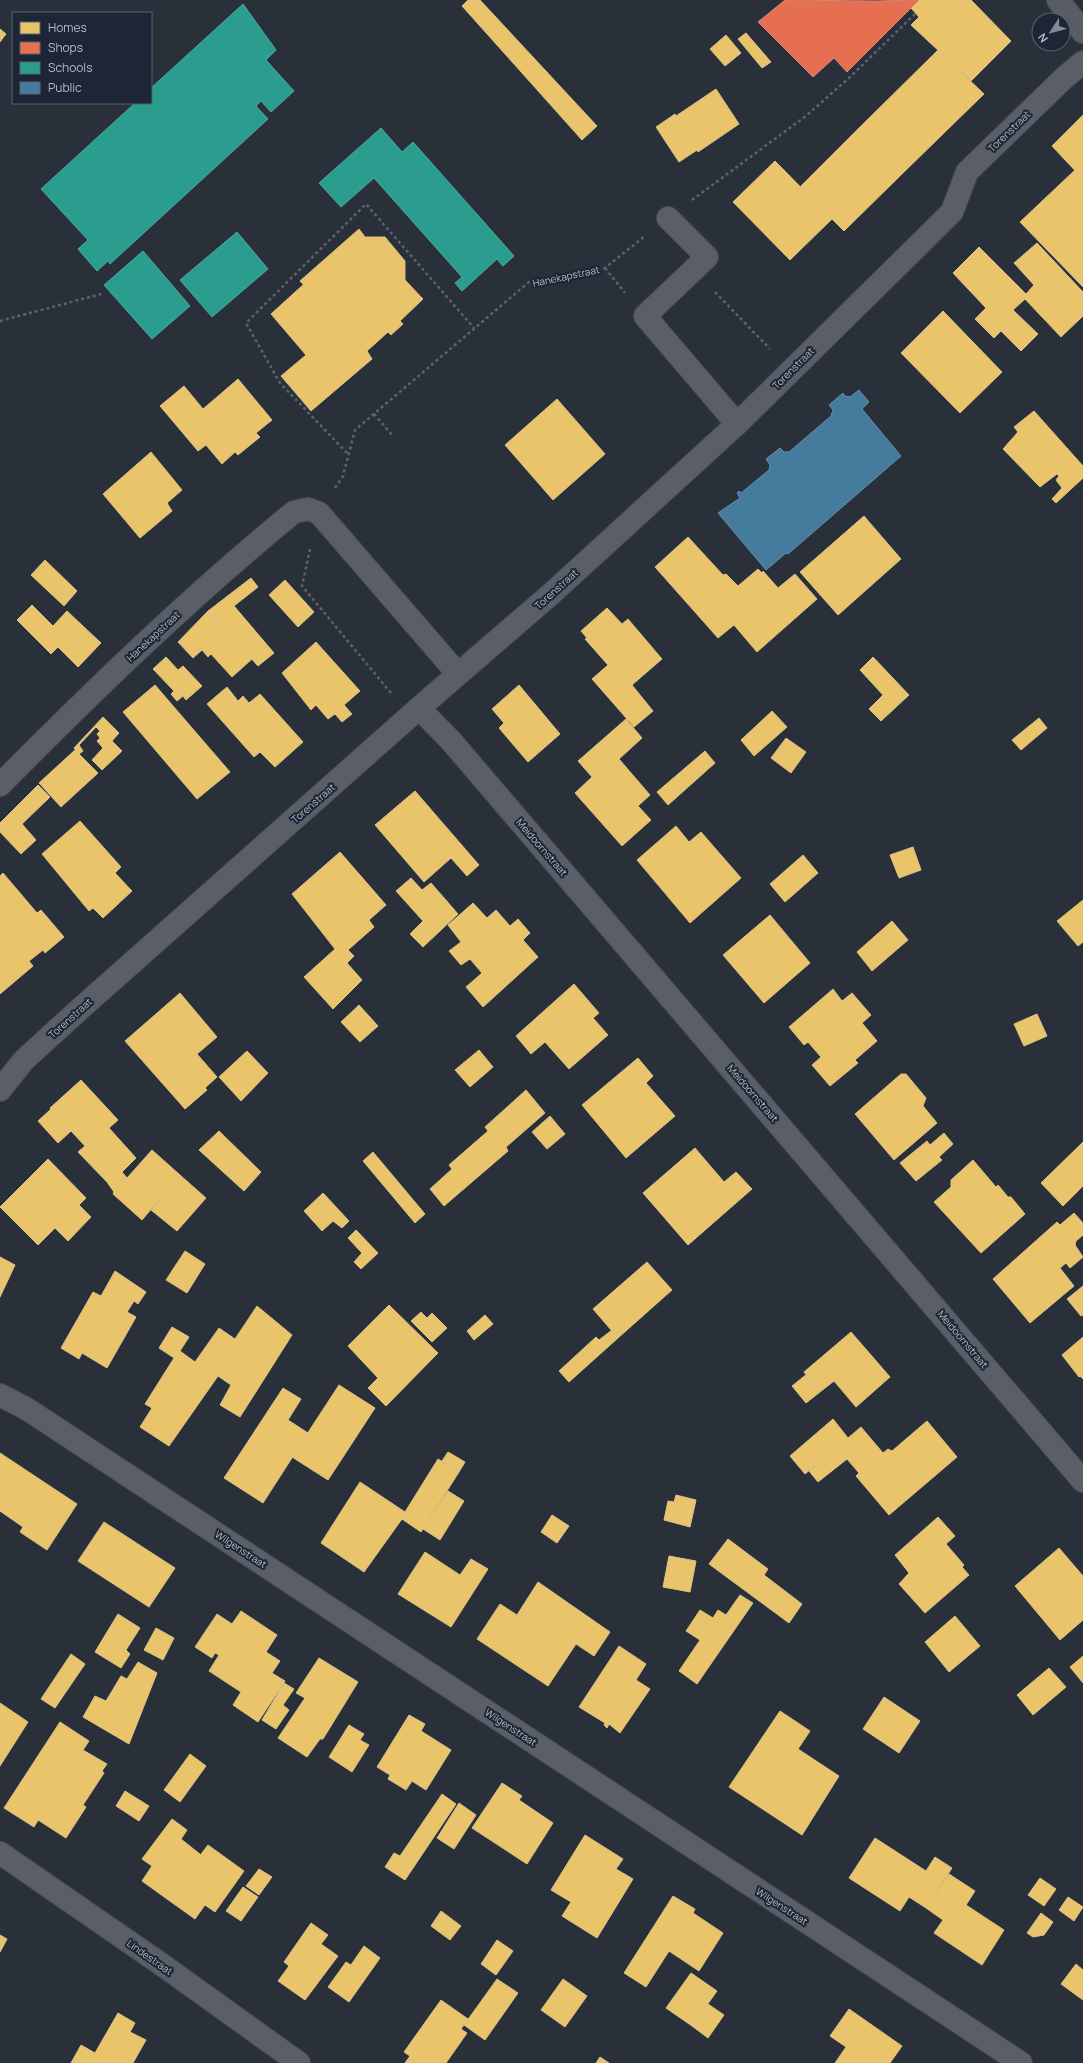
<svg xmlns="http://www.w3.org/2000/svg" width="1083" height="2063" viewBox="0 0 1083 2063" font-family="Manrope,sans-serif">
<style>
.homes{fill:#e9c46a;stroke:#d9c287}
.shops{fill:#e76f51;stroke:#d88675}
.schools{fill:#2a9d8f;stroke:#53a6a1}
.public{fill:#457b9d;stroke:#668eaa}
.lines{fill:none;stroke-linecap:round;stroke-linejoin:round}
.minor-casing{stroke:#484c54;stroke-width:24}
.secondary-casing{stroke:#484c54;stroke-width:24}
.path{stroke:#5d636a;stroke-width:2.5;stroke-dasharray:3 3;stroke-linecap:butt}
.minor{stroke:#5a5e66;stroke-width:22}
.secondary{stroke:#585d65;stroke-width:22}
.labels{text-anchor:middle;dominant-baseline:central;stroke-width:4;stroke-linejoin:round;paint-order:stroke}
.street-label{font-size:10px;fill:#b4bcca;stroke:#1c2635}
</style>
<rect width="100%" height="100%" fill="#29303a"/>
<path class="homes" d="M468,0h12l117,126 -15,14 -120,-134z
M919,0h52l40,41 -40,40 -60,-56 8,-8 -8,-9z
M0,29l6,5 -6,8z
M746,33l25,29 -9,6 -24,-29z
M726,35l15,18 -16,13 -15,-17z
M938,50l46,44 -82,80 -44,-45z
M716,89l23,35 -41,28 -1,-2 -18,12 -23,-35 19,-13 1,2z
M1083,115v64l-31,-33z
M858,129l44,45 -58,57 -44,-44z
M775,161l57,58 -42,41 -57,-58z
M1075,170l8,9v108l-63,-65z
M359,229l6,8h20l20,24v19l18,19 -23,22 3,3 -12,11 -3,-3 -21,19 -67,-70z
M1037,243l46,49v24l-22,21 -36,-38 -12,11 25,24 -17,17 -20,-20 -7,7 -19,-19 11,-11 -33,-35 26,-26 47,47 8,-9 -20,-22z
M304,284l63,67 5,8 -61,52 -30,-35 25,-21 -35,-41z
M943,311l59,61 -42,41 -59,-60z
M238,379l34,41 -16,13 4,4 -22,18 -3,-3 -13,12 -16,-19 -8,6 -38,-45 24,-20 19,23z
M557,399l48,55 -52,46 -48,-55z
M1034,411l49,55v12l-27,25 -4,-4 10,-11 -6,-8 3,-4 -2,-2 -17,13 -37,-38 15,-17 -4,-5z
M151,452l31,38 -15,13 5,8 -32,27 -37,-44z
M864,516l37,43 -63,56 -38,-43z
M688,537l35,38 3,-1 12,12 20,-17 4,4 1,-2 15,17 17,-14 22,25 -60,53 -23,-27 -16,13 -63,-71z
M45,560l32,31 -13,15 -33,-31z
M251,578l7,9 -24,19 40,47 -16,13 -50,-55z
M285,580l29,32 -16,15 -29,-32z
M32,605l21,21 14,-15 34,32 -23,24 -20,-20 -7,7 -34,-34z
M607,608l15,16 6,-5 34,40 -30,26 21,26 -19,16 -42,-48 16,-14 -23,-26 2,-1 -6,-7z
M208,611l44,48 -20,18 -21,-23 -3,3 -6,-7 -9,8 -15,-16z
M316,642l44,49 -16,14 8,9 -10,8 -7,-8 -7,5 -12,-14 -5,5 -29,-37z
M166,657l12,13 5,-4 19,20 -16,14 -3,-4 -6,5 -6,-7 3,-3 -21,-22z
M873,657l36,38 -28,26 -12,-12 14,-14 -23,-25z
M155,685l75,87 -33,27 -74,-87z
M519,685l41,49 -32,28 -29,-34 5,-5 -12,-14z
M227,687l11,14 5,-5 6,7 11,-9 43,48 -28,25 -15,-15 -6,5 -47,-53z
M772,711l15,16 -33,29 -13,-16z
M103,717l16,16 -7,8 10,10 -20,19 -10,-10 11,-12 -6,-7 3,-3 -3,-4 3,-3 -4,-4 -17,18 4,6 -4,3 -5,-6z
M1039,718l8,10 -26,22 -9,-10z
M626,719l16,19 -23,21 31,36 -12,11 13,14 -29,26 -47,-53 17,-16 -14,-16z
M786,738l20,14 -15,21 -20,-15z
M75,750l23,23 -37,34 -22,-24z
M705,751l10,12 -47,42 -11,-13z
M38,785l12,12 -28,27 14,16 -15,14 -21,-22v-9z
M415,791l64,74 -12,11 -16,-18 -27,24 -49,-57z
M80,821l41,46 -6,6 17,18 -29,27 -10,-10 -4,3 -47,-57z
M676,826l13,16 12,-10 40,46 -51,45 -53,-63z
M913,847l8,23 -22,8 -9,-23z
M340,852l46,53 -17,15 5,7 -26,23 6,6 -7,7 15,17 -29,29 -29,-32 31,-28 -43,-55z
M803,855l15,18 -33,29 -15,-18z
M3,873l34,40 4,-3 23,27 -19,16 -2,-3 -14,11 4,5 -33,28v-118z
M411,878l11,12 9,-7 14,16 -22,22 -27,-30z
M445,899l13,15 -35,33 -13,-13z
M1083,900v42l-5,4 -21,-25z
M473,903l14,15 9,-8 14,16 8,-7 12,14 -7,7 15,17 -55,50 -17,-20 16,-14 -12,-14 -9,6 -12,-14 12,-9 -13,-17z
M770,915l40,48 -46,40 -41,-48z
M892,921l16,19 -36,31 -15,-19z
M574,984l25,29 -6,5 15,17 -39,34 -24,-27 -14,12 -15,-18z
M833,989l9,12 10,-8 19,22 -9,8 15,18 -22,19 3,3 -28,23 -18,-21 9,-8 -13,-15 -4,3 -15,-18z
M180,993l37,44 -20,17 20,23 -12,11 2,2 -22,19 -60,-68z
M359,1005l19,21 -18,16 -19,-20z
M1037,1014l10,22 -23,10 -10,-22z
M479,1050l14,17 -23,20 -15,-17z
M247,1051l21,22 -27,28 -22,-24z
M638,1058l15,18 -7,7 29,33 -49,42 -44,-53z
M901,1074h5l20,24 -3,8 14,17 -43,37 -39,-46z
M81,1080l37,40 -9,8 27,30 -14,14 5,6 25,-28 28,25 -38,45 -29,-26 1,-2 -7,-10 -29,-30 7,-6 -14,-15 -13,12 -20,-22 13,-12 -1,-1z
M526,1090l19,23 -39,34 2,4 -64,55 -14,-17 22,-20 -3,-4 39,-34 -3,-4z
M550,1116l15,18 -18,15 -15,-17z
M219,1131l42,41 -17,19 -45,-41z
M944,1133l9,11 -14,13 3,3 -26,21 -16,-18 27,-22 3,4z
M1083,1142v44l-20,20 -22,-23z
M695,1148l29,34 12,-10 16,17 -64,56 -45,-52z
M373,1152l52,62 -10,9 -52,-62z
M48,1159l38,39 -7,7 12,12 -23,24 -13,-13 -17,17 -38,-38z
M973,1160l23,27 2,-2 10,12h3l14,17 -44,39 -47,-51 17,-15v-7z
M180,1175l26,23 -29,33 -26,-21z
M323,1193l26,28 -7,7 -9,-7 -11,10 -18,-20z
M1074,1213l9,10v12l-7,6 -1,4 8,12 -13,11 -4,-5 -6,5 14,18 -44,37 -37,-44 64,-57 3,3z
M356,1230l22,23 -17,16 -7,-7 8,-9 -14,-15z
M185,1251l20,13 -18,29 -21,-13z
M0,1257l15,8 -15,32z
M647,1262l25,28 -54,48 -25,-29z
M115,1271l31,21 -8,12 -4,-3 -7,11 9,5 -29,51 -25,-15 -3,6 -18,-11 32,-56 8,4z
M1083,1286v29l-2,1 -14,-17z
M389,1305l49,48 -52,53 -18,-18 10,-10 -30,-32z
M257,1306l35,29 -52,82 -20,-12 11,-20 -13,-9 -49,70 -29,-19 12,-19 -7,-4 29,-46 -15,-10 13,-21 17,10 -9,14 15,11 24,-34 16,11z
M421,1312l6,6 5,-5 15,15 -15,14 -21,-21z
M485,1315l8,9 -19,16 -7,-9z
M612,1330l6,8 -49,44 -10,-11 37,-34 3,3z
M851,1332l39,45 -34,30 -22,-26 -14,11 -16,-20z
M1083,1337v42l-3,-3 -1,1 -17,-22z
M807,1374l13,18 -14,11 -14,-17z
M339,1385l36,23 -47,72 -36,-23z
M283,1388l18,11 -13,21 20,13 -45,70 -39,-25z
M833,1419l15,19 -43,36 -15,-18z
M927,1421l30,36 -68,58 -33,-39 3,-3 -12,-14 -29,23 -9,-11 52,-44 22,26 5,-4 4,2z
M448,1452l17,10 -6,10 -17,-11z
M0,1453l77,51 -30,46 -27,-18 3,-5 -23,-16z
M438,1459l21,13 -38,60 -19,-13 -38,53 -43,-29 39,-61 45,30z
M448,1491l16,10 -24,39 -17,-11z
M676,1495l20,5 -6,27 -26,-7 4,-19 6,1z
M552,1515l17,11 -12,17 -16,-11z
M938,1517l17,19 -9,8 18,21 -2,2 7,8 -44,38 -26,-29 10,-11 -14,-18z
M104,1522l71,46 -26,39 -71,-46z
M728,1539l40,30 -4,6 38,29 -13,19 -80,-59z
M1059,1548l24,28v44l-23,20 -45,-54z
M425,1552l35,23 11,-16 17,10 -37,58 -53,-33z
M669,1556l27,5 -6,31 -27,-5z
M538,1582l72,50 -16,24 -18,-12 -28,42 -71,-47 23,-35 17,11z
M740,1595l13,8 -56,81 -18,-13 21,-31 -14,-9 14,-21 13,8 5,-8 8,5z
M241,1611l36,24 -11,17 14,9 -8,12 13,8 -27,41 -25,-17 8,-13 -32,-21 10,-16 -4,-2 -3,5 -17,-11 22,-33 15,10z
M118,1614l22,14 -14,22 -22,-13z
M955,1616l25,30 -31,26 -24,-30z
M156,1628l18,10 -11,22 -19,-10z
M104,1637l22,13 4,4 -9,14 -26,-16z
M619,1646l27,18 -10,16 14,9 -30,44 -11,-9 -2,4 -3,-3 1,-2 -26,-16z
M71,1654l14,10 -30,44 -14,-9z
M1083,1656v27l-13,-16z
M319,1658l39,24 -35,57h-3l-13,18 -29,-19 27,-40 -9,-5z
M138,1662l19,11 -28,71 -46,-27 12,-21 11,5 15,-25 6,3z
M1049,1668l17,19 -33,28 -16,-20z
M284,1683l10,6 -11,16 6,5 -13,19 -14,-9z
M884,1697l36,24 -21,32 -36,-24z
M0,1703l28,19 -28,44z
M780,1711l30,20 -12,18 41,27 -37,59 -73,-48z
M409,1715l16,9 -4,7 30,19 -25,40 -14,-9 -6,9 -18,-11 2,-4 -13,-8z
M60,1722l29,19 -6,9 24,14 -5,7 2,2 -21,32 3,2 -20,31 -28,-18 -4,7 -30,-19z
M349,1725l15,9 -4,6 9,5 -17,27 -23,-15z
M190,1754l16,12 -26,36 -16,-12z
M502,1783l20,13 -3,4 34,23 -26,41 -55,-36z
M125,1791l24,15 -10,15 -23,-15z
M442,1794l14,10 -51,76 -20,-13 9,-14 6,3z
M459,1803l17,12 -22,34 -17,-11z
M172,1819l15,11 -6,9 20,16 -34,44 -25,-18 10,-15 -10,-7z
M585,1835l38,24 -7,10 17,10 -36,59 -35,-22 9,-14 -20,-12z
M875,1838l51,33 9,-14 17,11 -26,40 -17,-11 -9,14 -51,-33z
M208,1845l36,26 -29,41 -10,-7 -10,14 -28,-20z
M259,1869l13,8 -13,18 -13,-9z
M949,1874l26,17 -9,14 38,25 -22,35 -48,-32 9,-13 -17,-12z
M1040,1878l16,11 -12,17 -16,-11z
M243,1887l15,10 -17,24 -15,-10z
M673,1896l22,13 -2,4 30,20 -24,38 -30,-20 -23,36 -22,-14z
M1068,1897l15,10 -9,14 -15,-11z
M441,1911l20,15 -11,14 -19,-14z
M1041,1913l12,9 -9,13 -11,2 -6,-4z
M311,1923l17,12 -7,9 17,12 -33,44 -27,-19 11,-15 -5,-4z
M0,1935l7,4 -7,13z
M497,1940l16,11 -17,24 -15,-11z
M364,1946l16,12 -31,44 -21,-15 18,-25 5,3z
M1076,1964l7,6v30l-22,-16z
M691,1973l26,18 -25,35 -26,-18z
M497,1979l21,14 -33,47 -21,-15z
M563,1979l24,17 -22,31 -24,-17z
M441,2000l27,19 -7,10 6,4 -21,30h-41l5,-7 -6,-4z
M708,2004l16,11 -16,23 -16,-12z
M849,2009l53,37 -12,17h-55l11,-16 -16,-11z
M118,2013l17,10 -5,9 16,8 -13,23h-62l10,-18 14,8z
M600,2057l9,6h-13z"/>
<path class="shops" d="M785,0l90,1 44,-1 -72,72 -13,-14 -21,19 -55,-55z"/>
<path class="schools" d="M243,4l33,46 -10,10 28,31 -23,21 -10,-11 -5,5 12,13 -158,145 -2,-3 -11,10 -19,-22 10,-9 -47,-51 94,-86h16v-15z
M381,128l21,24 11,-10 101,114 -11,10 -6,-7 -35,32 -7,-8 7,-6 -88,-99 -33,29 -22,-24z
M237,232l31,37 -56,48 -32,-37z
M143,251l47,55 -38,33 -48,-54z"/>
<path class="public" d="M859,390l10,12 -7,7 39,47 -113,98 -2,-1 -20,17 -48,-57 22,-15 -3,-5 2,-2 2,2 28,-23 1,-5 -4,-6 14,-11 4,4h5l42,-36 2,-6 -4,-5 14,-12 2,3 5,1z"/>
<g class="lines">
<g class="minor-casing">
<path id="minor" d="M668,218l39,39 -62,59 92,108
M419,708l33,34 631,739
M0,785c94,-95 190,-188 294,-273l14,-3 11,4 139,161
M0,1090l24,-30 57,-52 338,-300 132,-114 186,-170 215,-212 15,-40 97,-94 19,-16
M0,1395l27,14 994,654
M0,1853l161,111 138,99"/>
</g>
<g class="secondary-casing">
<path id="secondary" d="M1058,0l25,32"/>
</g>
<path class="path" d="M692,200l114,-84 44,-39 66,-64
M605,268l20,25
M715,292l55,57
M0,321l101,-27
M374,414l18,21
M347,453l-67,-70 -34,-60 120,-119 108,124
M335,488l8,-12 12,-46 174,-148 76,-14 40,-32
M310,549l-8,37 89,107"/>
<use href="#minor" class="minor"/>
<use href="#secondary" class="secondary"/>
</g>
<g class="labels">
<g class="street-label">
<text transform="translate(1009 131) rotate(-44)">Torenstraat</text>
<text transform="translate(566 276) rotate(-12)">Hanekapstraat</text>
<text transform="translate(793 368) rotate(-45)">Torenstraat</text>
<text transform="translate(556 589) rotate(-42)">Torenstraat</text>
<text transform="translate(153 636) rotate(-43)">Hanekapstraat</text>
<text transform="translate(313 803) rotate(-41)">Torenstraat</text>
<text transform="translate(542 847) rotate(49)">Meidoornstraat</text>
<text transform="translate(70 1018) rotate(-42)">Torenstraat</text>
<text transform="translate(753 1093) rotate(49)">Meidoornstraat</text>
<text transform="translate(963 1339) rotate(50)">Meidoornstraat</text>
<text transform="translate(241 1549) rotate(33)">Wilgenstraat</text>
<text transform="translate(511 1727) rotate(33)">Wilgenstraat</text>
<text transform="translate(782 1906) rotate(33)">Wilgenstraat</text>
<text transform="translate(150 1957) rotate(35)">Lindestraat</text>
</g>
</g>
<rect x="12" y="12" width="140" height="92" fill="#1c2635" stroke="#596271"/>
<rect x="20" y="22" width="20" height="12" fill="#e9c46a" stroke="#596271"/>
<text x="48" y="32" font-size="12" fill="#b4bcca">Homes</text>
<rect x="20" y="42" width="20" height="12" fill="#e76f51" stroke="#596271"/>
<text x="48" y="52" font-size="12" fill="#b4bcca">Shops</text>
<rect x="20" y="62" width="20" height="12" fill="#2a9d8f" stroke="#596271"/>
<text x="48" y="72" font-size="12" fill="#b4bcca">Schools</text>
<rect x="20" y="82" width="20" height="12" fill="#457b9d" stroke="#596271"/>
<text x="48" y="92" font-size="12" fill="#b4bcca">Public</text>
<g transform="translate(1051 32) rotate(234)"><circle r="19" fill="#1c2635" stroke="#596271"/>
<path d="M0-3L7 15L0 10L-7 15Z" fill="#838b98"/>
<text y="-6" font-size="11" font-weight="bold" text-anchor="middle" fill="#b4bcca">N</text>
</g>
</svg>
